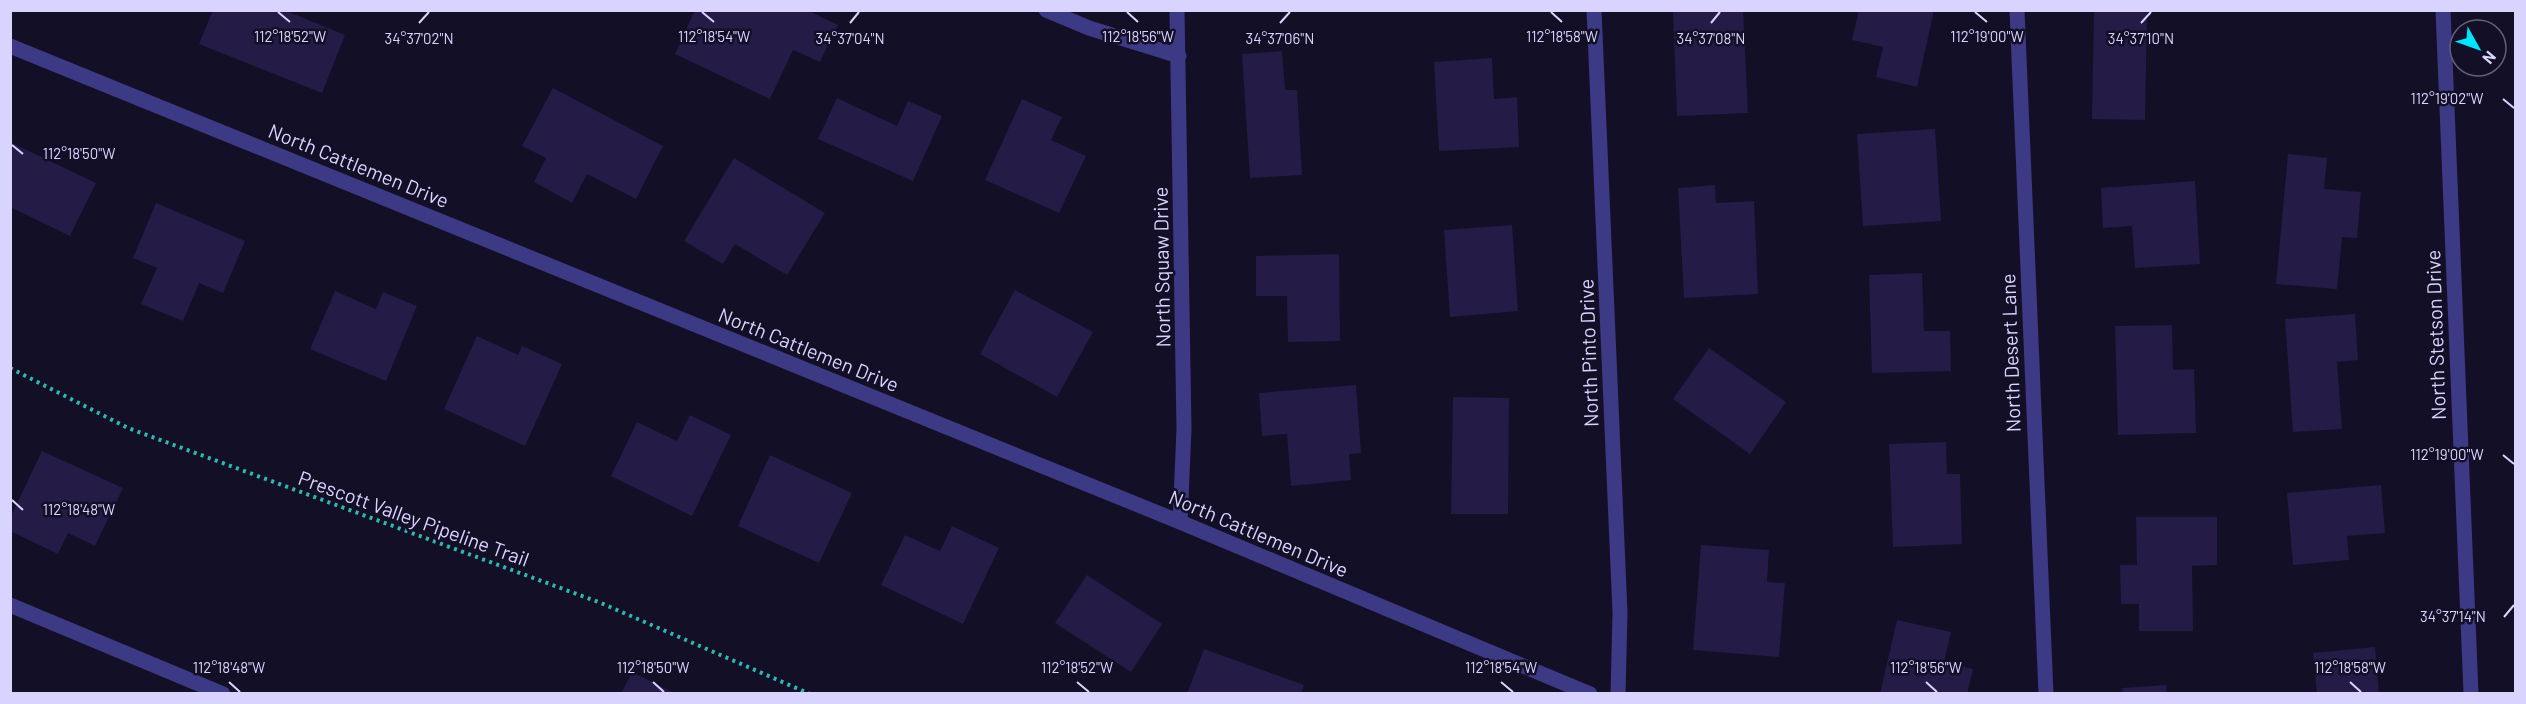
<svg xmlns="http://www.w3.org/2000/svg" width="2526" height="704" viewBox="0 0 2526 704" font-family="Barlow,sans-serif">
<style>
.building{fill:#241b47}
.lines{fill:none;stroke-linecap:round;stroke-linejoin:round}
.path{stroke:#2fb8b0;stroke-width:4;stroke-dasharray:3 4.5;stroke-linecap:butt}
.minor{stroke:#3d3a85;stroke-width:15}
.ticks{fill:none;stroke:#d9d4ff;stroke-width:2}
.labels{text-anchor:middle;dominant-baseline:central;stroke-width:5;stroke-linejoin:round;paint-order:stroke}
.street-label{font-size:20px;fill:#d9d4ff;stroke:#130f26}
.ticks-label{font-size:15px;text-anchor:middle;fill:#d9d4ff;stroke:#130f26;stroke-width:5;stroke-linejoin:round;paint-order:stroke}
</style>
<rect width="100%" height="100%" fill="#130f26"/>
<path class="building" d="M213,10h71l61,25 -23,58 -123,-49z
M695,10h112l31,15 -18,37 -27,-12 -23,49 -95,-45z
M1673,10h70l5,103 -71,3z
M1859,10h75l-17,77 -41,-10 7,-30 -31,-7z
M2094,10h53l-2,110 -53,-1z
M1282,51l3,39h12l5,85 -52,3 -8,-124z
M1492,58l2,41 23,-2 2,50 -80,4 -5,-89z
M553,88l110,58 -27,53 -49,-25 -15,29 -38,-21 12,-24 -24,-12z
M837,98l60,28 11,-25 34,15 -29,65 -95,-42z
M1022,99l40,18 -11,23 35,16 -27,57 -74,-33z
M1935,129l6,92 -78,5 -6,-92z
M10,142l86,41 -26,53 -60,-29z
M2288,154l39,4 -3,31 37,3 -4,46 -15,-1 -5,52 -61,-5z
M734,158l91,55 -38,62 -52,-31 -12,20 -39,-23z
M2195,181l5,83 -65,4 -3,-42 -29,2 -2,-40z
M1715,185l1,18 38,-2 4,93 -74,4 -6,-110z
M156,203l89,38 -22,52 -24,-10 -16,38 -42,-17 16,-36 -24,-10z
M1512,225l6,86 -68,6 -6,-87z
M1339,254l1,87 -52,1 -1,-46h-31v-40z
M1922,273l2,58h26l1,40 -79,2 -3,-98z
M1015,290l78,42 -36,65 -77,-43z
M335,291l41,18 7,-17 34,14 -31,75 -76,-32z
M2355,314l3,46 -21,2 5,67 -49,3 -8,-113z
M2172,325l1,45 21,-1 2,64 -78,2 -3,-109z
M477,336l41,19 4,-9 40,18 -37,82 -81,-37z
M1709,348l77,54 -36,52 -77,-55z
M1356,385l5,68 -12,1 2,26 -60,6 -4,-52 -25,2 -3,-43z
M1453,397l56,1 -1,116h-57z
M690,415l41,20 -39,81 -81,-40 26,-54 40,19z
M1946,442l1,32h13l2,70 -69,3 -4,-103z
M42,451l81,37 -28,58 -27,-13 -10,21 -48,-23v-13z
M770,455l82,38 -33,70 -81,-37z
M2381,485l4,48 -38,3 2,24 -56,5 -6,-72z
M2136,517h81v48l-25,1 1,65h-54v-27h-18l-1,-39h17z
M952,526l47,22 -36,76 -82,-39 24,-50 35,16z
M1701,545l68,5 -2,32 18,1 -6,74 -86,-7z
M1087,575l75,49 -31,48 -76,-49z
M1897,620l54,12 -7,30 29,7 -6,25h-87z
M2375,647l4,47h-62l-4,-41z
M1204,649l100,36 -3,9h-114z
M632,672l44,22h-55z
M2166,685l1,9h-44l-1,-6z"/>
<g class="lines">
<path class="path" d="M10,368l118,60 473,175 209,91"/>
<path class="minor" d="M1046,10l43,18 90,28
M1177,10l7,419 -4,93
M1594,10l26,603 -2,81
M2017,10l29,684
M2443,10l28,684
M10,46l1170,476 410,172
M10,605l213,89"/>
</g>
<path class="ticks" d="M278,12l12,10M702,12l12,10M1127,12l11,10M1551,12l11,10M1975,12l12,10M419,23l10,-11M850,23l9,-11M1280,23l10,-11M1711,23l9,-11M2141,23l10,-11M2503,99l11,9M12,145l11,9M2503,455l11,9M12,500l11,10M2504,617l10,-12M229,682l11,10M653,682l11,10M1077,682l12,10M1501,682l12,10M1926,682l11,10M2350,682l11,10"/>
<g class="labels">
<g class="street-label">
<text transform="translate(359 165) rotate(22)">North Cattlemen Drive</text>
<text transform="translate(1161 267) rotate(-91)">North Squaw Drive</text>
<text transform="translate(2435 335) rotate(-92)">North Stetson Drive</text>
<text transform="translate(809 349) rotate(22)">North Cattlemen Drive</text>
<text transform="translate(1588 353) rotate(-92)">North Pinto Drive</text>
<text transform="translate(2010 353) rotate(-92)">North Desert Lane</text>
<text transform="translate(414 518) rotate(20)">Prescott Valley Pipeline Trail</text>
<text transform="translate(1259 533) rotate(23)">North Cattlemen Drive</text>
</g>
</g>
<g class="ticks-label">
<text x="290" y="42">112°18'52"W</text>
<text x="714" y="42">112°18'54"W</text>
<text x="1138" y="42">112°18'56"W</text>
<text x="1562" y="42">112°18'58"W</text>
<text x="1987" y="42">112°19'00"W</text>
<text x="419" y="44">34°37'02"N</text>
<text x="850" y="44">34°37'04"N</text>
<text x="1280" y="44">34°37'06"N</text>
<text x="1711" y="44">34°37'08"N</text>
<text x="2141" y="44">34°37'10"N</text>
<text x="2447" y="104">112°19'02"W</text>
<text x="79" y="159">112°18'50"W</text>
<text x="2447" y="460">112°19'00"W</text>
<text x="79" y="515">112°18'48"W</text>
<text x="2453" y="622">34°37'14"N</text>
<text x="229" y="673">112°18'48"W</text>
<text x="653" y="673">112°18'50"W</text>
<text x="1077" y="673">112°18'52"W</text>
<text x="1501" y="673">112°18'54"W</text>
<text x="1926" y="673">112°18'56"W</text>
<text x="2350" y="673">112°18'58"W</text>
</g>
<rect width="2526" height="704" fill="none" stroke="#d9d4ff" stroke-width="24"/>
<g transform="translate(2478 48) rotate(130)"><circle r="28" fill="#130f26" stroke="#625e7d" stroke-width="1.5"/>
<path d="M0-4.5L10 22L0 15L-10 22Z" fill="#00e5ff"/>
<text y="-9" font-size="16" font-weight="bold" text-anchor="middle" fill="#d9d4ff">N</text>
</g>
</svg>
